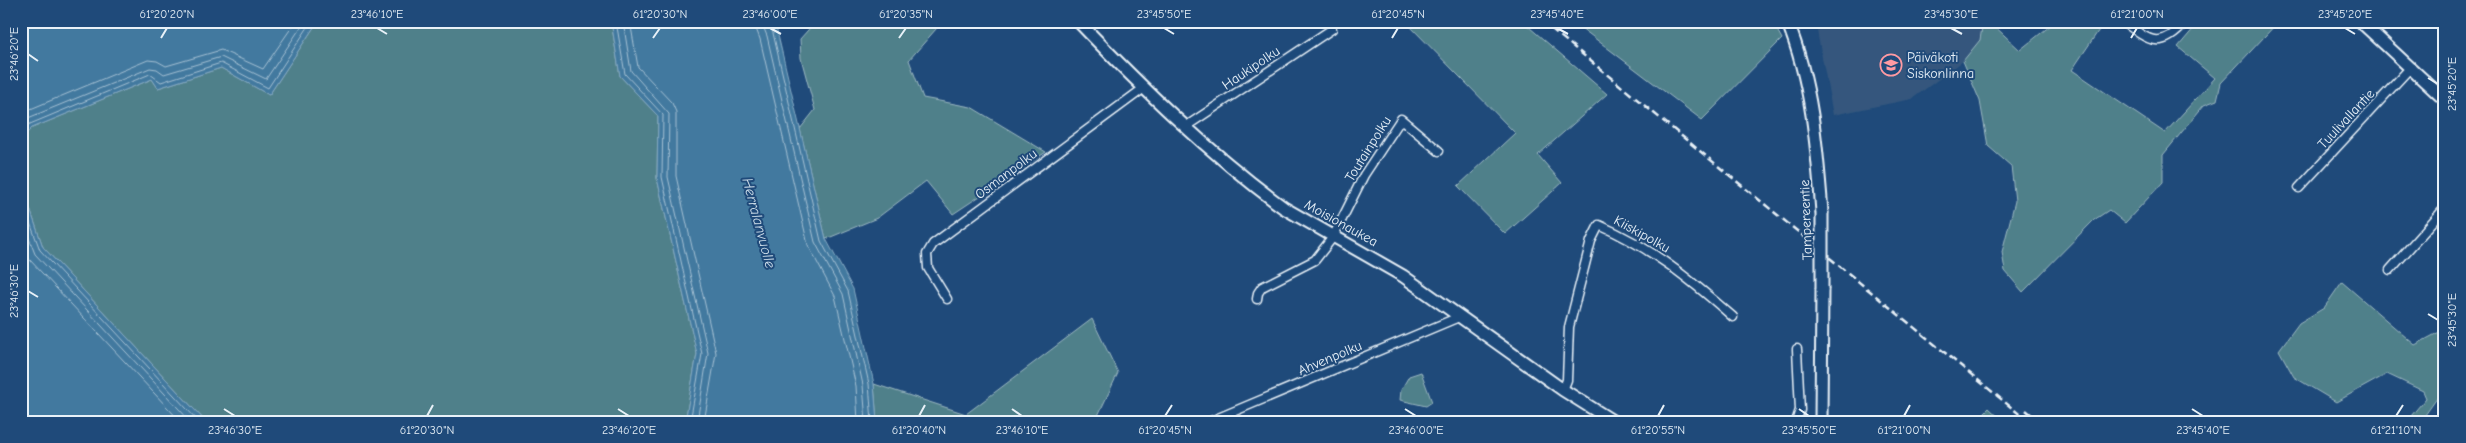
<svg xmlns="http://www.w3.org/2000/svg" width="2466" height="443" viewBox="0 0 2466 443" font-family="'Comic Neue',sans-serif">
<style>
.built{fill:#34577d}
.green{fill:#50808a;stroke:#9cb8c1}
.water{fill:#42799f;stroke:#84a9c3}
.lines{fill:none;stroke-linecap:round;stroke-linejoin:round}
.shore{stroke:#a6c1d4;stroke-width:1}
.street-casing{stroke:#e8f1f8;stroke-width:11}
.secondary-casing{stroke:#e8f1f8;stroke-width:15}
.street{stroke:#1f4a7a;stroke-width:8}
.secondary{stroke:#1f4a7a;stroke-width:11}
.rail{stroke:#e8f1f8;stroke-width:2.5;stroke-dasharray:8 4;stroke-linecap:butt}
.secondary-bridge-casing{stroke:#e8f1f8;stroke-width:15;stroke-linecap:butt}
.secondary-bridge{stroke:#1f4a7a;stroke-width:11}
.ticks{fill:none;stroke:#e8f1f8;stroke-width:2}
.labels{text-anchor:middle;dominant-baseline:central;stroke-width:4;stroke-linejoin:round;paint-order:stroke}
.poi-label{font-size:14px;fill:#e8f1f8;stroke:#1f4a7a;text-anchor:start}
.street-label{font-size:14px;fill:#e8f1f8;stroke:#1f4a7a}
.water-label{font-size:15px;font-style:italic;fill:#cfdfeb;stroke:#1f4a7a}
.neatline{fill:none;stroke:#e8f1f8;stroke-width:2}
.ticks-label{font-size:12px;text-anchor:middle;fill:#e8f1f8}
</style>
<rect width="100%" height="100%" fill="#1f4a7a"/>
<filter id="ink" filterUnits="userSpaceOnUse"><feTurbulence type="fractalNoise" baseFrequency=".02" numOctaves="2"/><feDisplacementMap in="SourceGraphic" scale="10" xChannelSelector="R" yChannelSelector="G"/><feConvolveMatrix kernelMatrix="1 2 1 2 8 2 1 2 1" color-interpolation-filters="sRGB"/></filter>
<g filter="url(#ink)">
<path class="built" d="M1828,21h155l-3,19 -17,21 -51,38 -79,16 -16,-84z"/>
<path class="green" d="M318,21h293l9,55 38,40 -1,62 40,176 -12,68h-479l-163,-175 -22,-64v-44l11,-11 120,-49 6,9 63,-20 48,27z
M816,21h127l-34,39 14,38 48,9 75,45 -93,62 -27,-33 -49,37 -51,21 -26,-110 15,-19 -14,-52 -1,-19z
M1405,21h117l85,73 -69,61 24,28 -57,51 -47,-48 57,-53z
M1572,21h200l10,18 -80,81z
M1983,21h6l31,29 36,-29h49l-33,49 93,63 50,-55 -37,-31 22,-26h79l-58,62 -4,17 -13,5 -41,50v27l-38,41 -16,-13 -15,10 -71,72 -18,-21 -3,-19 13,-51 -4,-35 -23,-20 -8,-45 -17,-40 17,-21z
M2342,282l73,63 30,-16v58l-25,35h-14l20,-24 -3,-7 -36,-17 -51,28 -42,-25 -15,-27 20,-27 25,-15z
M1092,319l26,54 -23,49h-218l-3,-38 92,30z
M1421,372l11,30 -6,4 -26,-6 1,-10 8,-14z
M1989,408l15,14h-24l-2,-3z"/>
<path class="water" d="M21,21h297l-49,74 -48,-27 -63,20 -6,-9 -120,49 -11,11z
M611,21h160l6,10 49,208 27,50 21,95 3,38h-192l12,-68 -40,-176 1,-62 -38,-40z
M21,183l22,64 163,175h-185z"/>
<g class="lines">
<path class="shore" d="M616,21l9,53 38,41 -1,62 40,177 -12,68
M623,21l8,50 38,43 -1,63 40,176 -11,69
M630,21l8,46 34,36 4,9v64l40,177 -12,69
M753,21l7,18 48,206 27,51 21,90 2,36
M761,21l6,15 48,206 28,52 20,91 3,37
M767,21l6,12 48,208 27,50 21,93 3,38
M21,113l127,-53 9,1 9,5 55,-16 42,19 33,-48
M21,124l7,-6 122,-50 7,1 7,5 57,-17 45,22 39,-58
M21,132l9,-8 120,-50 11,8 60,-19 47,25 44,-67
M21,198l19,52 159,172
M21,217l14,37 156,168
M21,240l8,19 152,163"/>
<g class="street-casing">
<path id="street" d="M2123,21c28,22 38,29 64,0
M1185,127l147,-98
M2299,188l111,-120
M2390,270l55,-62
M947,299l-19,-31 -1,-14 6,-10 211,-156
M1257,299l1,-6 4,-6 53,-27 18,-23 31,-62 37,-56 38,32
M1563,390l4,-10 2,-53 22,-86 8,-16c52,22 92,55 134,92
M1211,421l248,-104
M1796,422l4,-12 -3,-61"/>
</g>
<g class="secondary-casing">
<path id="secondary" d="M1078,21c64,67 131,132 206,187l119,68 160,114 51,32
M1787,21c25,61 30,126 35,191
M2360,21l85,79
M1821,422l1,-133"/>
</g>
<use href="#street" class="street"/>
<use href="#secondary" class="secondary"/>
<path class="rail" d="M1542,21l487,401
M2026,410l14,12"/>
<g class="secondary-bridge-casing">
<path id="secondary-bridge" d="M1822,289v-77"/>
</g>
<use href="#secondary-bridge" class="secondary-bridge"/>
</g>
</g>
<path class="ticks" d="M377,28l10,6M770,28l11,6M1164,28l10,6M1557,28l11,6M1951,28l11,6M2345,28l10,6M161,38l6,-10M653,38l7,-10M899,38l7,-10M1392,38l6,-10M2131,38l6,-10M28,54l10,7M2428,78l10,6M28,291l10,6M2428,314l10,6M224,409l11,7M618,409l11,7M1012,409l10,7M1405,409l11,7M1799,409l10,7M2192,409l11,7M427,416l6,-11M919,416l6,-11M1165,416l7,-11M1658,416l6,-11M1904,416l6,-11M2396,416l7,-11"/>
<defs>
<g id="school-ring" transform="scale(1.125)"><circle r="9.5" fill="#1f4a7a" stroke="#ff9aa2" stroke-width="1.5"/><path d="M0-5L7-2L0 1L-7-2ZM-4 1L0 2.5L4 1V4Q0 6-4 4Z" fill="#ff9aa2"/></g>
</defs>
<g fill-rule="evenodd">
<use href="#school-ring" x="1891" y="65"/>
</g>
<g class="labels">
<g class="poi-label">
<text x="1907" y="57">Päiväkoti<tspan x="1907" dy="16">Siskonlinna</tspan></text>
</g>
<g class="street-label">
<text transform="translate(1251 68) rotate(-34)">Haukipolku</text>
<text transform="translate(2346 119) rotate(-47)">Tuulivallantie</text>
<text transform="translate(1368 149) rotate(-58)">Toutainpolku</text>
<text transform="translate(1006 174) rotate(-37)">Osmanpolku</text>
<text transform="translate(1806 220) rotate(-92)">Tampereentie</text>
<text transform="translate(1341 223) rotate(29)">Moisionaukea</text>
<text transform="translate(1642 234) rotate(29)">Kiiskipolku</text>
<text transform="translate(1330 358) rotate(-23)">Ahvenpolku</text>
</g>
<g class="water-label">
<text transform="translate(759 223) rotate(75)">Herralanvuolle</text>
</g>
</g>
<rect width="2466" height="443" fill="none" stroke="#1f4a7a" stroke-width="55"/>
<rect x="28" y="28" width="2410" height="388" class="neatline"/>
<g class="ticks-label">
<text x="167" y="18">61°20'20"N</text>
<text x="377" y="18">23°46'10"E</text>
<text x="660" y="18">61°20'30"N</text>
<text x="770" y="18">23°46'00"E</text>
<text x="906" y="18">61°20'35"N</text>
<text x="1164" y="18">23°45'50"E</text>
<text x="1398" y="18">61°20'45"N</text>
<text x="1557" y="18">23°45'40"E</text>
<text x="1951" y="18">23°45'30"E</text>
<text x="2137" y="18">61°21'00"N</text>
<text x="2345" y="18">23°45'20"E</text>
<text transform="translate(14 54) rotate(-90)" y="4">23°46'20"E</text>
<text transform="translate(2452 84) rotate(-90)" y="4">23°45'20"E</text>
<text transform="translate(14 291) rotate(-90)" y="4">23°46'30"E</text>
<text transform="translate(2452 320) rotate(-90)" y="4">23°45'30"E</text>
<text x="235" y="434">23°46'30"E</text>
<text x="427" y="434">61°20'30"N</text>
<text x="629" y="434">23°46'20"E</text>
<text x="919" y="434">61°20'40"N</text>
<text x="1022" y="434">23°46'10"E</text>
<text x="1165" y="434">61°20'45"N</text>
<text x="1416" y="434">23°46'00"E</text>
<text x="1658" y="434">61°20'55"N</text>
<text x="1809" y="434">23°45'50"E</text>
<text x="1904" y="434">61°21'00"N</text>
<text x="2203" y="434">23°45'40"E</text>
<text x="2396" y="434">61°21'10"N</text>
</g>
</svg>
